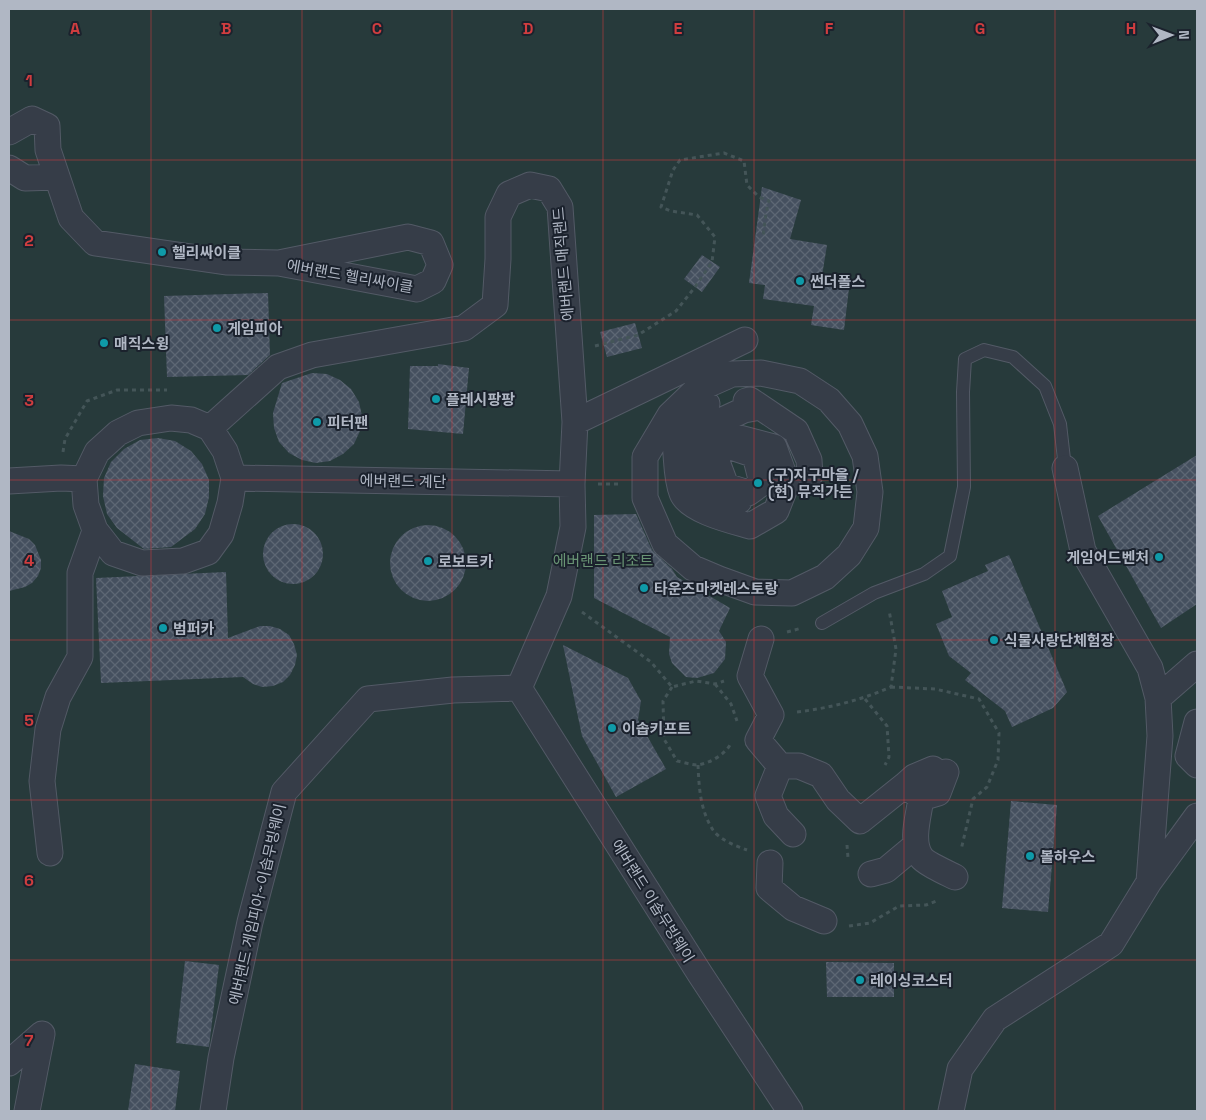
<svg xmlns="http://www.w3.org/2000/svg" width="1206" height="1120" viewBox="0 0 1206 1120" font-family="'Space Grotesk','Noto Sans KR',sans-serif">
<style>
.park{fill:#273a3b}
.building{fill:url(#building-cross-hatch)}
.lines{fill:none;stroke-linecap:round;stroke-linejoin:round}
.lane-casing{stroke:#535a66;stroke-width:14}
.street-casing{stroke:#535a66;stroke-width:27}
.path{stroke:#445558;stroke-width:3;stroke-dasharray:4 4;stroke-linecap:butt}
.lane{stroke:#363d48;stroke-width:12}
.street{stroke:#363d48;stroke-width:25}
.grid{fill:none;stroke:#d03d3f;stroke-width:1;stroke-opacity:0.55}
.culture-dot{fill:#0f9aa8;stroke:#1b222d;stroke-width:2}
.labels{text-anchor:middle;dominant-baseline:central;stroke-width:4;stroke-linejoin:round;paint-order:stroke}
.poi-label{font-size:15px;font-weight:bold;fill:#b0b7c4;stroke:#1b222d;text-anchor:start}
.street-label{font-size:15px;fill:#b0b7c4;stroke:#1b222d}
.park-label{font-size:15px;fill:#699474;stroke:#1b222d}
.grid-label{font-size:16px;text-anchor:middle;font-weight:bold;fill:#d03d3f;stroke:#1b222d;stroke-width:4;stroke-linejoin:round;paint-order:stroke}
</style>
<defs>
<pattern id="building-cross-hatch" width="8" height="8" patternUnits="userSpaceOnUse" patternTransform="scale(1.25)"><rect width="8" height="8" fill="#45505f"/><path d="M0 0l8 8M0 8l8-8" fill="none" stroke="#5d6774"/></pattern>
</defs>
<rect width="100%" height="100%" fill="#222b37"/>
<path class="park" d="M9,9h1188v1102h-1188z"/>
<path class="building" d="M762,187l39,13 -11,39 37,6 -5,31 28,4 -6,50 -33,-5 3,-19 -51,-7 2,-14 -16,-2z
M702,255l18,12 -18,25 -18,-13z
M268,293l2,62 -22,20 -81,2 -3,-81z
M635,323l7,25 -35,9 -7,-25z
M438,364l31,4 -6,66 -55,-5 2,-63h28z
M312,373l15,1 13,6 11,9 8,13 3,14 -2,15 -6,13 -11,10 -13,7 -14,2 -14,-3 -13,-7 -10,-11 -5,-14 -1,-15 9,-30z
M158,438l17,3 16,10 11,13 7,16v17l-4,17 -10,15 -24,18 -27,2 -27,-21 -10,-14 -4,-18 1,-18 7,-16 13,-13 16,-9z
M1197,455v149l-36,24 -63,-112z
M636,514l16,36 20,19 5,8 53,31 -11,23 7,11 -1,17 -11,14 -17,5 -11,-1 -14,-14 -3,-9 1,-17 -76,-39v-83z
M263 554a30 30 0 1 1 60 0a30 30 0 1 1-60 0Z
M390 563a38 38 0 1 1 76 0a38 38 0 1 1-76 0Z
M9,531l20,8 6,6 6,15v8l-3,8 -6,7 -7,4 -16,4z
M1009,555l58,137 -14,16 -41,19 -7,-16 -40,-31 6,-7 -22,-17 -13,-32 16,-7 -10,-26 46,-20 -3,-6z
M226,572l2,66 32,-12h10l10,3 9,6 5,9 3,11 -2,10 -5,10 -7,7 -10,4 -11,1 -9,-3 -10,-7 -142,6 -5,-105z
M563,645l65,33 13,23 -3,19 28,49 -50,28 -34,-61z
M1011,801l46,4 -9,107 -46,-4z
M185,961l34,4 -10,82 -33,-4z
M826,962l68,1v34h-67z
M135,1064l45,7 -5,40h-47z"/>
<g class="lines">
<g class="lane-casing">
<path id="lane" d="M822,623l52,-30 50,-19 26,-18 14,-69 -1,-95 2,-33 19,-9 29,7 32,29 15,38 5,44"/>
</g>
<g class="street-casing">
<path id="street" d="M9,132l23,-13 15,7 1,24 23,68 24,25 131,19 53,1 138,26 16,-8 7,-16 -9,-22 -23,-6 -129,26
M9,168l16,10 32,-1
M746,401l4,-1 46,31 13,29 1,15
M707,404l-32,39c2,16 1,35 7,50 7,18 51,28 68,33l26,-15 11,-28 -13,-36 -42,-11 -16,23 10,27 22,7 14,-10 -7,-28 -30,-10
M575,422l170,-82
M210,428l-19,-8 -20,-2 -33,5 -20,10 -21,19 -13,27 2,26 9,25 18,23 29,10 41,-2 25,-9 13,-18 9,-31 4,-25 -9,-27 -15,-23 68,-61 34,-12 152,-27 31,-23 3,-46v-42l11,-23 21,-9 19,4 11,18 15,215 -3,62 1,43 -14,69 -40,92
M234,478l338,6
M9,481l52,-3 23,1
M645,498v-41l25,-42 26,-25 36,-16 29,-1 39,8 29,19 21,24 15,32 5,36 -4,36 -17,27 -24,22 -33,16 -37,-1 -36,-13 -26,-11 -28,-24 -20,-46v-14
M739,501l-26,-8 -15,-11v-41l18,-18 28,-13 16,-3
M761,639l-11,37 21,39 -13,25 22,26h19l22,9 17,25 22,21 45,-36
M519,688l181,286 90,137
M1158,698l39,-34
M1197,722l-9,34 9,9
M780,766l-12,30 8,20 17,18
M933,769l-19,8 -9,8 16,13 17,-5 8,-21
M921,798c-2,17 -11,43 0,59 4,6 26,16 34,20
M50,853l-8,-72 6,-52 10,-32 22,-40v-84l15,-42
M770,863l-1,25 24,20 31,13
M871,874l15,-4 30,-25
M1149,882l48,-66
M9,1063l33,-29 -15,77
M213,1111l8,-53 29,-136 34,-130 84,-93 85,-9 66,-2
M951,1111l9,-42 35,-50 116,-75 38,-62 11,-146 -2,-38 -8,-30 -67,-117 -18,-83"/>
</g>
<path class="path" d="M595,346l43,-11 38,-24 19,-24 17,-25 3,-25 -18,-22 -26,-4 -10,-4 12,-37 7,-10 44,-7 20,8 3,24 12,12 10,4 -3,12 -3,23
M63,452l2,-13 22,-38 30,-11h50
M598,484h21
M582,612l69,50 21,25 24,-6 19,3 9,-3
M787,632l15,-4
M715,684l16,20 6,17
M672,687l-9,14 1,38 13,22c6,1 14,4 20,4 12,-1 29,-11 34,-22
M891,687l44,2 44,10 20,34 -1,27 -11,27 -14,12 -12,51
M865,699l22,27 2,31 -4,8
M797,712c33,-4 64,-12 94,-25l5,-38 -7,-39
M698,765c1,22 2,45 15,65 7,10 23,16 34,20
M847,845l1,13
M849,926l21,-3 29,-17 27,-1 13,-5"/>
<use href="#lane" class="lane"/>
<use href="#street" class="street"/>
</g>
<path class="grid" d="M151,9v1102M302,9v1102M452,9v1102M603,9v1102M754,9v1102M904,9v1102M1055,9v1102M9,160h1188M9,320h1188M9,480h1188M9,640h1188M9,800h1188M9,960h1188"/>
<g class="culture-dot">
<circle cx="162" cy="252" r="5"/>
<circle cx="800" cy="281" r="5"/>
<circle cx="217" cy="328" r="5"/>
<circle cx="104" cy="343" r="5"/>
<circle cx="436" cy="399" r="5"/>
<circle cx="317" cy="422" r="5"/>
<circle cx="758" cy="483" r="5"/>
<circle cx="1159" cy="557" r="5"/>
<circle cx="428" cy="561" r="5"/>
<circle cx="644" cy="588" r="5"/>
<circle cx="163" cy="628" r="5"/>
<circle cx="994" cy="640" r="5"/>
<circle cx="612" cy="728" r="5"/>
<circle cx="1030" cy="856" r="5"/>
<circle cx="860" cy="980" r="5"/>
</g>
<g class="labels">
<g class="poi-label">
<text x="172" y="252">헬리싸이클</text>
<text x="810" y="281">썬더폴스</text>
<text x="227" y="328">게임피아</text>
<text x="114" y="343">매직스윙</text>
<text x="446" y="399">플레시팡팡</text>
<text x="327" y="422">피터팬</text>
<text x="768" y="474">(구)지구마을 /<tspan x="768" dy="17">(현) 뮤직가든</tspan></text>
<text x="1149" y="557" text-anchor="end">게임어드벤처</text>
<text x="438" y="561">로보트카</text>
<text x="654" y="588">타운즈마켓레스토랑</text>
<text x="173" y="628">범퍼카</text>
<text x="1004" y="640">식물사랑단체험장</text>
<text x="622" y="728">이솝키프트</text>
<text x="1040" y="856">볼하우스</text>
<text x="870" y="980">레이싱코스터</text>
</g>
<g class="street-label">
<text transform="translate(563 264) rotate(-95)">에버랜드 매직랜드</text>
<text transform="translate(350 276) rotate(10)">에버랜드 헬리싸이클</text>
<text transform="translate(403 481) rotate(1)">에버랜드 계단</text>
<text transform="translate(653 901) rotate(58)">에버랜드 이솝무빙웨이</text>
<text transform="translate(257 904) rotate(-77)">에버랜드 게임피아~이솝무빙웨이</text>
</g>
<g class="park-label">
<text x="603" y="560">에버랜드 리조트</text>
</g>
</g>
<g class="grid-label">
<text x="75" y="34">A</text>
<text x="226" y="34">B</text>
<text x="377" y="34">C</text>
<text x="528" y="34">D</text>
<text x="678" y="34">E</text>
<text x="829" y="34">F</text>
<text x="980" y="34">G</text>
<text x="1131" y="34">H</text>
<text x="29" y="86">1</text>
<text x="29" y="246">2</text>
<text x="29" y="406">3</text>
<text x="29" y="566">4</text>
<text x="29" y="726">5</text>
<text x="29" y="886">6</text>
<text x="29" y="1046">7</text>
</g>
<rect width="1206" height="1120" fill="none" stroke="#b0b7c4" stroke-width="20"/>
<g transform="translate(1171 35) rotate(89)" stroke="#1b222d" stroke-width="4" paint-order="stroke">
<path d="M0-4L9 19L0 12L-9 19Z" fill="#b0b7c4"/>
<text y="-8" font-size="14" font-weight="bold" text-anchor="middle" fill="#b0b7c4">N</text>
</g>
</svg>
